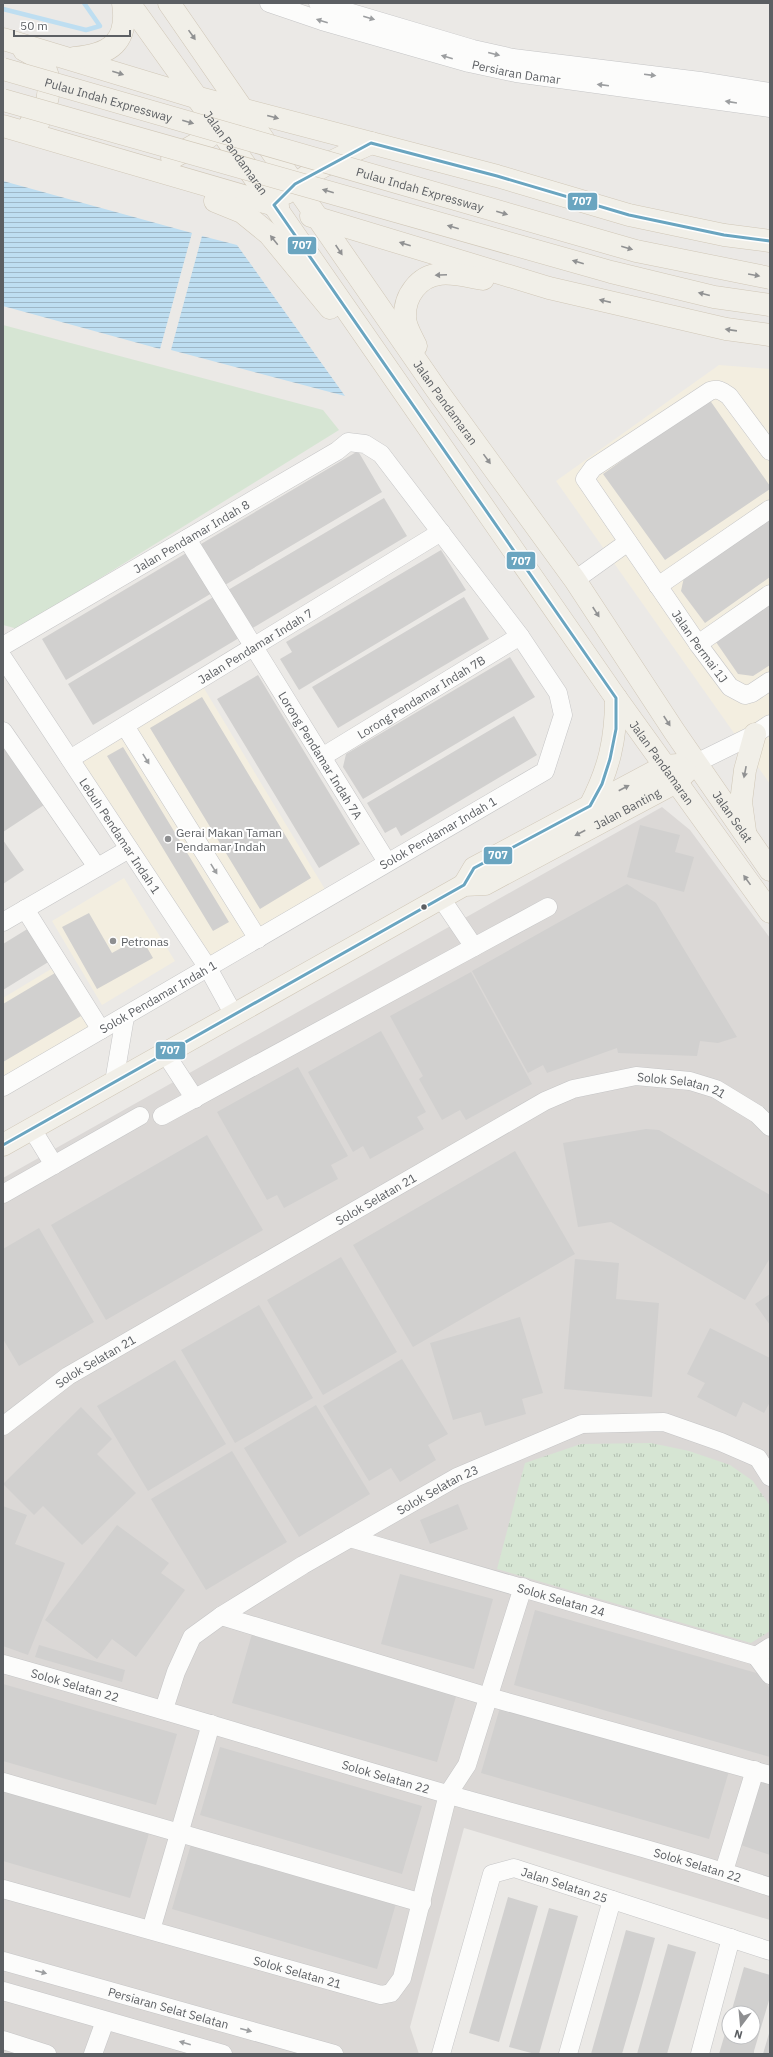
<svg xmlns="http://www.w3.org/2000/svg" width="773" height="2057" viewBox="0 0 773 2057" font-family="'IBM Plex Sans',sans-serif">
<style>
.commercial{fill:#f3eee0}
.industrial{fill:#dbd8d6}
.grass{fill:url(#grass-tufts)}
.park{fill:#d6e5d3}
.water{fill:url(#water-rules)}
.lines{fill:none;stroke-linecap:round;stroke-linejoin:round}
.stream{stroke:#bedef1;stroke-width:4.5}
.building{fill:#d1d0cf}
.minor-casing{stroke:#c5c5c6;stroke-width:19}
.major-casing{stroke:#d0c7b7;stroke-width:23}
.minor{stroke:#fcfcfb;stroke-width:18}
.major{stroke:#f1efe8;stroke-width:22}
.major-bridge-casing{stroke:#d0c7b7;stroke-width:23;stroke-linecap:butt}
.major-bridge{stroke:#f1efe8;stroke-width:22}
.bus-1-casing{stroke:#fff;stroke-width:6}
.bus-1{stroke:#6aa5c0;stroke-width:3}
.oneway{fill:#9c9ea0}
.oneway2{fill:#909192}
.poi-dot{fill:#8e8f91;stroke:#fff;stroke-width:1.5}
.bus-dot{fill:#5c5f63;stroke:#fff;stroke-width:1.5}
.labels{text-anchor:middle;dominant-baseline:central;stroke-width:4;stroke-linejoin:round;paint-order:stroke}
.street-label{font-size:12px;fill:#5c5f63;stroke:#fff}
.poi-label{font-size:12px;fill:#5c5f63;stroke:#fff;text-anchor:start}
.line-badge{stroke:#fff;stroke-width:1.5}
.badge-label{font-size:11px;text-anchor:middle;font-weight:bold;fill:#fff}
</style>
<defs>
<pattern id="grass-tufts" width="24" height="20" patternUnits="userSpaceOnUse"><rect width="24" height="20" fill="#d6e5d3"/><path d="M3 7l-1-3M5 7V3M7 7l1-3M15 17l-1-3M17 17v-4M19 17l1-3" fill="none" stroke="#b1bdaf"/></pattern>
<pattern id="water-rules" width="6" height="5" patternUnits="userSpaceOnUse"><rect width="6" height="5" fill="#bedef1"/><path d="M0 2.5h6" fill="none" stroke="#9eb7c7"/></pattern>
</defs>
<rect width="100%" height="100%" fill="#ebe9e6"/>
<path class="commercial" d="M719,365l51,4v415l-214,-303z
M202,685l124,206 -116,69 -132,-198z
M124,878l51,83 -73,44 -50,-84z
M56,966l38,61 -91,53v-82z"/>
<path class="industrial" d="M662,807l28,23 80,108v982l-306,-92 -54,199 9,27h-416v-876z"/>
<path class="grass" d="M651,1443l38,8 41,14 23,16 17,25v125l-19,12 -254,-74 28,-106 56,-19z"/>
<path class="park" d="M3,325l320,85 16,20 -321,199 -15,-4z"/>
<path class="water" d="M3,181l189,52 -32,116 -157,-43z
M202,236l35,9 108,151 -174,-46z"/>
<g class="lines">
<path class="stream" d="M3,9l83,21 14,-4 -16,-23"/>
</g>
<path class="building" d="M709,399l61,87v3l-105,71 -62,-86z
M358,451l24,41 -157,93 -24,-41z
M384,498l23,38 -156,93 -23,-39z
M770,517v60l-65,46 -24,-32 3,-14z
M441,550l25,40 -167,100 -19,-31 12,-7 -6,-10z
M188,552l24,41 -146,87 -24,-41z
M215,596l24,42 -146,87 -25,-41z
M464,597l25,42 -151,89 -26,-41z
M770,604v61l-17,11 -15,-2 -22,-32z
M510,657l25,40 -172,102 -20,-32 3,-13z
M258,675l102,169 -41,24 -102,-169z
M202,697l109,181 -51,31 -110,-181z
M514,716l23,39 -136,81 -5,-9 -11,6 -18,-30z
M3,744l41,61 -41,27z
M123,747l106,175 -16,9 -106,-175z
M640,825l40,10 -5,17 19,5 -10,35 -57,-15z
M3,840l21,30 -21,14z
M627,884l29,19 81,134 -19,6 -18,-2 -3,15 -79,-3 -1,-5 -70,25 -4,-8 -15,8 -56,-102z
M89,913l23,40 29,-16 12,21 -56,31 -35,-62z
M29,928l21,33 -47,29v-46z
M471,972l61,112 -66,36 -6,-10 -18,10 -23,-41 4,-3 -33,-60z
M55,973l26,43 -78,46v-58z
M381,1031l45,81 -9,5 7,12 -54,30 -7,-13 -10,6 -45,-80z
M298,1067l50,89 -17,9 7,14 -54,29 -7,-13 -10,5 -50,-88z
M646,1129l13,1 111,65v63l-25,42 -134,-78 -33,5 -15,-84z
M207,1135l56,95 -157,90 -55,-95z
M515,1151l60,103 -162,93 -60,-102z
M39,1228l55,94 -75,44 -16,-27v-90z
M341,1257l56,95 -74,43 -56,-95z
M575,1259l44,4 -3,36 43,4 -7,94 -88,-8z
M770,1294v31l-15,-21z
M259,1305l54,93 -78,45 -54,-93z
M520,1317l23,76 -21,6 4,15 -41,12 -4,-14 -28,8 -23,-77z
M710,1328l60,30v44l-6,11 -21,-11 -7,15 -39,-20 8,-14 -18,-9z
M402,1359l46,75 -20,11 8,15 -36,22 -9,-14 -22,13 -46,-75z
M175,1360l51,84 -78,47 -51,-85z
M316,1405l54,89 -71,43 -55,-89z
M81,1407l31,32 -15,15 39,39 -54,52 -39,-39 -9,9 -31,-31z
M232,1451l55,91 -81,48 -55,-91z
M458,1504l10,25 -38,15 -10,-24z
M3,1506l24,9 -12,29 50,19 -37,92 -25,-9z
M117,1525l52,38 -8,10 24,17 -49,67 -24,-18 -15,20 -52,-39z
M400,1574l93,25 -19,70 -93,-25z
M535,1610l225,64 10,15v68l-256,-72z
M252,1634l205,59 -20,69 -205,-59z
M39,1645l86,25 -3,12 -87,-25z
M3,1684l174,50 -21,71 -153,-44z
M501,1704l228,67 -20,68 -228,-66z
M220,1747l202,59 -20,68 -202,-59z
M760,1779l10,4v72l-32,-11z
M3,1788l147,42 -20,68 -127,-37z
M192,1841l205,59 -20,69 -205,-60z
M508,1897l30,9 -39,136 -30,-9z
M549,1908l29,8 -39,138h-4l-26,-7z
M626,1930l29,8 -14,51 -19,65h-31z
M668,1944l28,8 -21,74 -8,28h-30z
M744,1967l26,8v22l-16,54v3h-35l10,-34v17h24v-24h-22z
M770,2030v24h-7z"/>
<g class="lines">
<g class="minor-casing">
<g id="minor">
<path id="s1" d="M269,3l53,18 147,42 47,10 254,35"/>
<path d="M318,3l155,46 40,9 187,23 70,11"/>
<path id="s2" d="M770,451l-41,-55c-7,-5 -11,-8 -19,-5l-117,77 -8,11 113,165 32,43 15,8 7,-2 18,-12"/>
<path id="s3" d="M187,539l200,323"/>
<path d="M575,580l53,-38"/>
<path d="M658,586l112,-77"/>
<path d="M698,644l72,-50"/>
<path id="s4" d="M3,646l334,-195 11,-9 17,2 16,10 139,182 38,57 5,22 -18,56 -542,316"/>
<path id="s5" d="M3,658l205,310 26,47"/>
<path d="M125,726l133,213"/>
<path d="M3,731l94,136"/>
<path id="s6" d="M322,757l198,-121"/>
<path id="s7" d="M70,759l371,-227"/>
<path d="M696,763l59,-29 15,-10"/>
<path d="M441,898l33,49 74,-40"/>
<path d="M25,909l76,121"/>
<path d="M3,922l126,-73"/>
<path d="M165,1053l30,46"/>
<path d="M114,1082l11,-65"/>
<path d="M162,1116l312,-169"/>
<path d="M32,1129l22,36"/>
<path d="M3,1194l137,-78"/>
<path id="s8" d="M3,1426l65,-50 477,-275 28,-12 63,-13 54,5 26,8 41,25 13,13"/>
<path id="s9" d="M350,1538l406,118 14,-9"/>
<path d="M221,1616l268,81 281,78"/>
<path d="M756,1656l14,19"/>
<path id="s10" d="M3,1664c150,42 298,88 447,131 107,30 215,57 320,92"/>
<path id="s11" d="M164,1709l12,-37 16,-35 29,-21 82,-51 154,-88 125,-53 82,-2 57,20 37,16 12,19"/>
<path d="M3,1782l419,121"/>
<path d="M724,1871l31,-101"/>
<path id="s12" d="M3,1889l378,106 10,-2 11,-15 46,-184 19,-29 56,-178"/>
<path d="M151,1930l60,-206"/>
<path id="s13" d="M3,1961l331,93"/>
<path d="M3,1991l220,63"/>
<path d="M3,2040l44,14"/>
<path d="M93,2054l12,-33"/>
<path id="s14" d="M441,2054l51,-180 22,-6 256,83"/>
<path d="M568,2054l44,-154"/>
<path d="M700,2054l31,-116"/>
</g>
</g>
<g class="major-casing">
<g id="major">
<path id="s15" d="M129,3l145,202 342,493 154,214"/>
<path id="s16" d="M169,3l267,386 139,191 99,151 96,139"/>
<path d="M3,39l192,58 302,79 132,39 95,20 46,6"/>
<path d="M24,50c31,14 29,42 16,70l-10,4"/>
<path d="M74,58c36,-3 55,-16 49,-55"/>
<path d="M3,126l275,80"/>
<path d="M172,158l35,-20 23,-18"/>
<path d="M286,193c23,-23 56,-36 85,-50"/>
<path d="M215,201l27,11 27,22 61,74"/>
<path d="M311,216l238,72 177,41 44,6"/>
<path d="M416,346c-4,-9 -11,-19 -11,-29 -1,-21 14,-41 35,-43 13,-2 30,3 43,5"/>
<path d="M590,806c19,-37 26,-66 26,-108"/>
<path d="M745,831l-4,-29 4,-32 10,-36"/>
<path d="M464,885l10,-17 191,-102 13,-1"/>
<path id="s17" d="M3,1145l461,-260 21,-1 191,-102 10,-10"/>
</g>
</g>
<use href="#minor" class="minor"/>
<use href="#major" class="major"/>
<g class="major-bridge-casing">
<g id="major-bridge">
<path id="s18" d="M3,69l633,182 134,27"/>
<path d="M3,100l608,172 103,25 56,8"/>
</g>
</g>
<use href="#major-bridge" class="major-bridge"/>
<g class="bus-1-casing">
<path id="bus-1" d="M3,1145l461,-260 10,-17 116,-62 12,-22 8,-25 6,-30v-31l-342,-493 21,-21 76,-41 126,33 132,39 95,20 46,6"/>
</g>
<use href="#bus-1" class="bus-1"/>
</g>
<defs><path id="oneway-solid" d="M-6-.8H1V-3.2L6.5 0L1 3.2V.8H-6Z"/></defs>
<g class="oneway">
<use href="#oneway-solid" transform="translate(369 18) rotate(16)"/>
<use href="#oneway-solid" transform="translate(322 21) rotate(-163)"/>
<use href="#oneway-solid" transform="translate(494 54) rotate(14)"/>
<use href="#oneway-solid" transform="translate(447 57) rotate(-164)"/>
<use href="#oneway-solid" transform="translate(650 75) rotate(7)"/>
<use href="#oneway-solid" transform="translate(603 85) rotate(-173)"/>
<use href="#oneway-solid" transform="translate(731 102) rotate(-171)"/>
<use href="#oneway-solid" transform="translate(146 759) rotate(58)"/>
<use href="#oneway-solid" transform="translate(214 869) rotate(58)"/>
<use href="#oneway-solid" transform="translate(41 1972) rotate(15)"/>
<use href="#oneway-solid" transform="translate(246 2030) rotate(15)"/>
<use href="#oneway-solid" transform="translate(185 2043) rotate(-164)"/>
</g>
<g class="oneway2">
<use href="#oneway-solid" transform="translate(192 35) rotate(55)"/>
<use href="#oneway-solid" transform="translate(118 73) rotate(17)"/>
<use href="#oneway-solid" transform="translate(273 117) rotate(15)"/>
<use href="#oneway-solid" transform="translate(188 122) rotate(16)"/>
<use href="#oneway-solid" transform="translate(328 191) rotate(-164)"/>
<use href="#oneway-solid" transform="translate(502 213) rotate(16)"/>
<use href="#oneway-solid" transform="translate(453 227) rotate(-164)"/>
<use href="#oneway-solid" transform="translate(274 240) rotate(-129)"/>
<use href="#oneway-solid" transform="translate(405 244) rotate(-163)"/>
<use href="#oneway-solid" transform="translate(627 248) rotate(16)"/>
<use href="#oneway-solid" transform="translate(339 250) rotate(56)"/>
<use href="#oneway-solid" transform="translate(578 262) rotate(-164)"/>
<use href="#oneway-solid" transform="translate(441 275) rotate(177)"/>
<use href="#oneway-solid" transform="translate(754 275) rotate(10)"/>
<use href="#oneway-solid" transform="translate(704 294) rotate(-166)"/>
<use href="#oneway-solid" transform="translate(605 301) rotate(-167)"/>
<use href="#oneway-solid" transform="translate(731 330) rotate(-172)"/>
<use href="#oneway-solid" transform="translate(487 459) rotate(54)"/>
<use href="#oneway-solid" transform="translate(596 612) rotate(57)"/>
<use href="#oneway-solid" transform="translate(667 721) rotate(57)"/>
<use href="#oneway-solid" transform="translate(745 772) rotate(101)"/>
<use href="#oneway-solid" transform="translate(624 788) rotate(-28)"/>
<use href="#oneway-solid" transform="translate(580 833) rotate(152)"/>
<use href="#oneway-solid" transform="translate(747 880) rotate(-126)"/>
</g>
<g class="poi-dot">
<circle cx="168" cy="839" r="4"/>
<circle cx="113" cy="941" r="4"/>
</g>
<circle class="bus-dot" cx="424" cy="907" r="3.5"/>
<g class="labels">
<g class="street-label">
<text stroke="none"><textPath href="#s1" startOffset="257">Persiaran Damar</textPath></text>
<text stroke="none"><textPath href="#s18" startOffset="110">Pulau Indah Expressway</textPath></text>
<text stroke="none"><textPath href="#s15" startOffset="184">Jalan Pandamaran</textPath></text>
<text stroke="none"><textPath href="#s18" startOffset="434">Pulau Indah Expressway</textPath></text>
<text stroke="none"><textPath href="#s16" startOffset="486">Jalan Pandamaran</textPath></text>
<text stroke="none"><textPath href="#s4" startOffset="218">Jalan Pendamar Indah 8</textPath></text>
<text stroke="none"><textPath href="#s7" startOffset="217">Jalan Pendamar Indah 7</textPath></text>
<text stroke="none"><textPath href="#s2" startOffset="446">Jalan Permai 1J</textPath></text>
<text stroke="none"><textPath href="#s6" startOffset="116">Lorong Pendamar Indah 7B</textPath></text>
<text stroke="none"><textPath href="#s3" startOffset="254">Lorong Pendamar Indah 7A</textPath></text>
<text stroke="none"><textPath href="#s15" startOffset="928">Jalan Pandamaran</textPath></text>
<text stroke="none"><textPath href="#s17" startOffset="711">Jalan Banting</textPath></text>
<text stroke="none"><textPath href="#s16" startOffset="990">Jalan Selat</textPath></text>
<text transform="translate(438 833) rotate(-30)">Solok Pendamar Indah 1</text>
<text stroke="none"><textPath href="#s5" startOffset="213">Lebuh Pendamar Indah 1</textPath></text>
<text transform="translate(158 997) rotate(-30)">Solok Pendamar Indah 1</text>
<text stroke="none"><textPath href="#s8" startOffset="774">Solok Selatan 21</textPath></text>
<text stroke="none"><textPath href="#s8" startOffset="437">Solok Selatan 21</textPath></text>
<text stroke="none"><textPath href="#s8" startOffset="113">Solok Selatan 21</textPath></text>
<text stroke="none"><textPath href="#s11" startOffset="364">Solok Selatan 23</textPath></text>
<text stroke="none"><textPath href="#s9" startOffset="220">Solok Selatan 24</textPath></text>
<text stroke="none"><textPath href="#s10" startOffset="75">Solok Selatan 22</textPath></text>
<text stroke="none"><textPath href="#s10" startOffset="399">Solok Selatan 22</textPath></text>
<text stroke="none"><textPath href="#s10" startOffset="723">Solok Selatan 22</textPath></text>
<text stroke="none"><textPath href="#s14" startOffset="263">Jalan Selatan 25</textPath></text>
<text stroke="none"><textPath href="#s12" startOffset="306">Solok Selatan 21</textPath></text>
<text stroke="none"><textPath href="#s13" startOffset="172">Persiaran Selat Selatan</textPath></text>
</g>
<g class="poi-label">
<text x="176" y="832">Gerai Makan Taman<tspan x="176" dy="14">Pendamar Indah</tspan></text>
<text x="121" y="941">Petronas</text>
</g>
</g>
<g class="line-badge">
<rect x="567" y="192" width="31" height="19" rx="4" fill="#6aa5c0"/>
<rect x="287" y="236" width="30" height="19" rx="4" fill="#6aa5c0"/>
<rect x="506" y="551" width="30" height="19" rx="4" fill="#6aa5c0"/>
<rect x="483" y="846" width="30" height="19" rx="4" fill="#6aa5c0"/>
<rect x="155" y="1041" width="31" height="19" rx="4" fill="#6aa5c0"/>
</g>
<g class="badge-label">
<text x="582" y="205">707</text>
<text x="302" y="249">707</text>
<text x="521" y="565">707</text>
<text x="498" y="859">707</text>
<text x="170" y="1054">707</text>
</g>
<rect width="773" height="2057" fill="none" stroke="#5c5f63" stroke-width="8"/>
<g transform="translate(741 2025) rotate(196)"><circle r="19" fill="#ffffff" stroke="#bebfc1"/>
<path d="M0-3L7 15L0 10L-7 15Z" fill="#8e8f91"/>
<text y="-6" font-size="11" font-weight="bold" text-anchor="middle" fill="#5c5f63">N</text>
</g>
<path d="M14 30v6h116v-6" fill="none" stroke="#5c5f63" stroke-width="2"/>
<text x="20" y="30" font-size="12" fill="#5c5f63" stroke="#ffffff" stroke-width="3" paint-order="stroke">50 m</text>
</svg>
